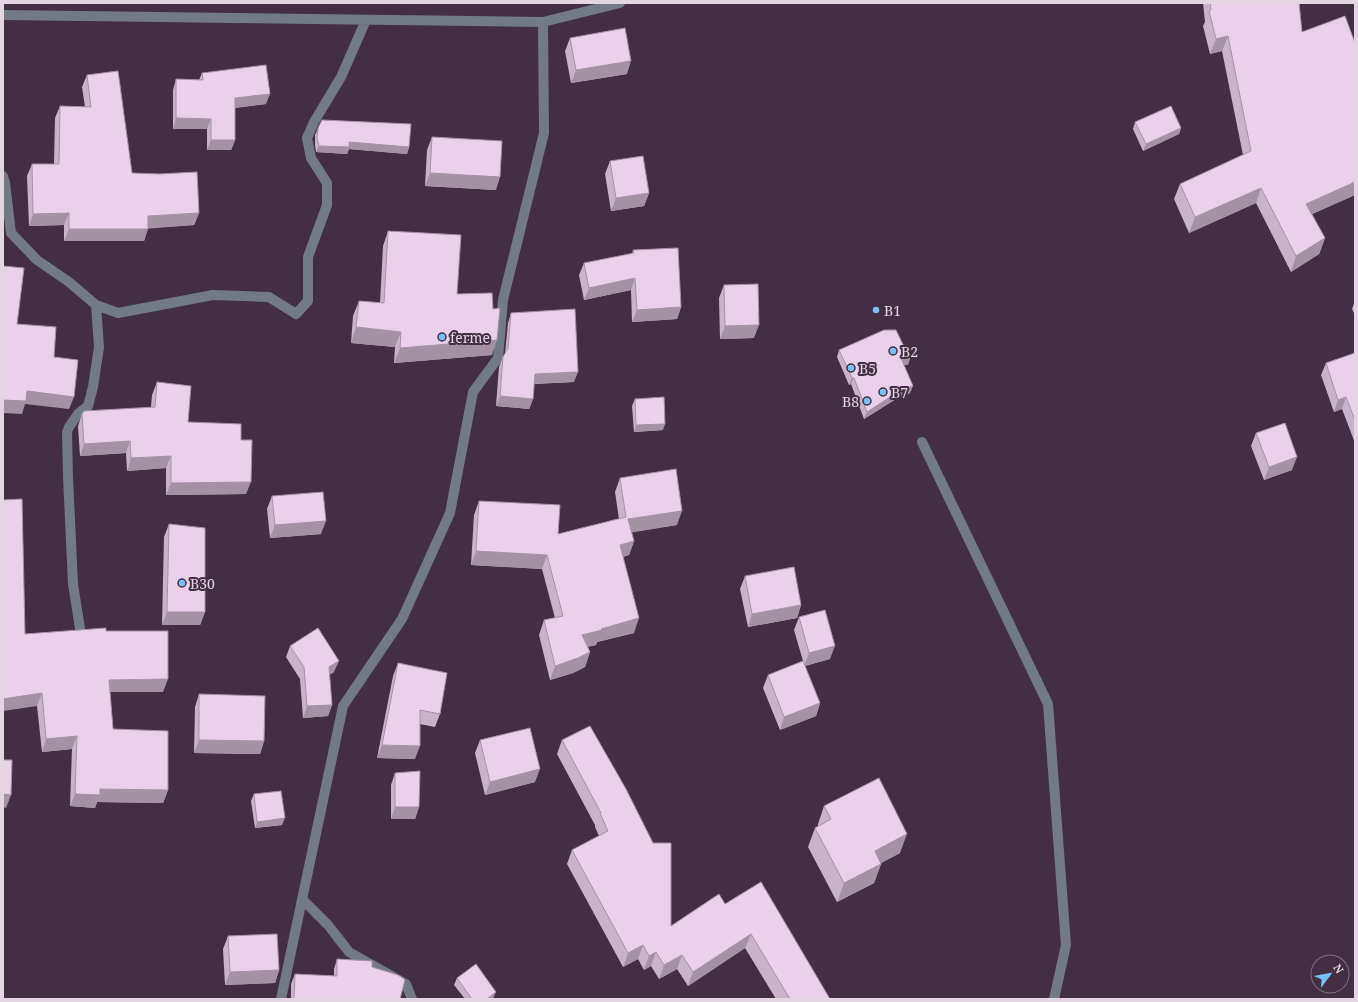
<svg xmlns="http://www.w3.org/2000/svg" width="1358" height="1002" viewBox="0 0 1358 1002" font-family="'Noto Serif',serif">
<style>
.lines{fill:none;stroke-linecap:round;stroke-linejoin:round}
.minor{stroke:#727a86;stroke-width:10}
.wall{fill:#cab3ca}
.shaded-wall{fill:#a492a4}
.building{fill:#ebd0eb;stroke:#a492a4}
.poi-dot{fill:#79bff8;stroke:#432e43;stroke-width:1.5}
.labels{text-anchor:middle;dominant-baseline:central;stroke-width:4;stroke-linejoin:round;paint-order:stroke}
.poi-label{font-size:14px;fill:#e3d5e2;stroke:#432e43;text-anchor:start}
</style>
<rect width="100%" height="100%" fill="#432e43"/>
<g class="lines">
<path class="minor" d="M3,15l540,7 77,-19
M3,176l2,7 6,50 26,27 32,22 27,23 3,42 -6,40 -5,19 -10,8 -9,13 -2,5 1,45 5,107 8,51
M96,305l22,8 95,-18 56,2 27,17 12,-13v-44l19,-52v-22l-16,-25 -4,-20 7,-16 27,-45 25,-57
M922,442l126,262 18,241 -12,54
M302,899l26,26 21,27 25,14 32,18 6,15
M281,999l62,-293 59,-87 48,-106 23,-121 25,-34 5,-58 41,-167 -1,-111"/>
</g>
<path class="wall" d="M1203,3h96l3,29 53,163 -43,19 13,24 -6,16 -28,18 -35,-69 -67,30 -15,-34 6,-15 63,-29 -21,-104 -12,3 -7,-28 2,-4z
M570,38l57,36 -56,9 -6,-32z
M202,73l64,31 -31,4v32l-4,10h-24v-21h-34v-39l3,-11 23,1z
M87,75l45,98 67,40 -5,12 -46,3 -4,13h-80v-16l-35,1 -2,-50 5,-12h22l1,-46 5,-12 25,1 -3,-20z
M1135,122l46,6 -2,6 -36,17 -10,-22z
M318,128l91,19 -2,7 -58,-5 -2,5 -31,-2 -1,-7v-10z
M432,137l64,53 -71,-4 2,-36z
M610,161l39,32 -5,13 -33,5 -6,-37z
M388,231l69,63 35,61 -98,8 1,-16 -44,-4 2,-27 6,-15 21,2 3,-57z
M633,250l48,57 -4,12 -45,3 -1,-32 -47,10 -5,-25 5,-12 48,-9z
M724,285l30,53 -34,1 -1,-41z
M1355,301v14l-3,-6z
M511,313l63,69 -40,2 -1,15 -4,10 -33,-3 3,-39 4,-10 2,-3 3,-31z
M839,350l69,15h-4l6,28 -14,6 -32,20 -13,-35 -2,1 -12,-28z
M1355,353v90l-13,-34 -8,3 -13,-37 5,-12z
M157,382l31,40 53,18 5,54 -80,1v-27l-39,3 -1,-18 -46,3 -2,-30 4,-12 69,-7 1,-12z
M635,399l28,31 -29,2 -2,-26z
M1256,433l36,37 -28,10 -13,-34z
M620,478l57,47 -46,7 3,9 -5,14 -6,2 11,76 -37,9 -1,3 -9,2 3,5 -5,15 -12,6 -23,7 -11,-45 5,-15 11,-2 -13,-49 -71,-4 3,-50 5,-14 79,33 61,-15 -4,-27z
M272,496l49,38 -51,4 -3,-29z
M169,524l36,88 -5,13h-38l2,-88z
M745,576l56,29 -4,13 -49,9 -8,-38z
M799,617l31,42 -25,7 15,37 -4,13 -36,14 -17,-42 5,-13 35,-14 -9,-31z
M106,631l57,61h-53l3,37 55,61 -5,13 -66,-1 -2,6 -25,-2 2,-57 -30,3 -5,-46 -12,-72z
M290,646l44,26 -5,3 3,30 -4,11 -25,2 -3,-39 -14,-22z
M398,663l42,51 -5,13 -15,-3 -5,35 -38,-1 16,-82z
M199,694l65,47 -4,13 -66,-1 1,-46z
M480,740l55,42 -50,13 -10,-42z
M562,740l109,186 54,-22 105,95h-54l-31,-51 -57,38 -11,-17 -18,10 -8,-13 -7,4 -6,-11 -15,8 -56,-103 5,-14 27,-14 -4,-9v-2l-38,-71z
M395,773l24,34 -4,12h-24v-34z
M254,794l28,31 -27,3 -4,-27z
M824,806l76,47 -19,10v1l-7,19 -37,19 -29,-55 7,-19 3,-2v-2z
M228,936l51,34 -4,13 -50,2 -2,-36z
M337,959l35,8 28,32h-109v-15l4,-10 39,2v-7z
M457,978l37,20 -1,1h-28l-11,-14z"/>
<path class="shaded-wall" d="M1228,36l-6,15 -12,3 6,-15z
M631,61l-4,13 -56,9 5,-13z
M270,94l-4,10 -35,4 4,-10z
M176,118l35,1 -4,10h-34z
M1181,128l-2,6 -36,17 3,-7z
M211,140h24l-4,10h-24z
M349,142l60,5 -2,7 -58,-5 -2,5 -31,-2 3,-6z
M430,173l70,4 -4,13 -71,-4z
M1355,182v13l-54,24 5,-15z
M1261,188l-5,15 -67,30 6,-16z
M649,193l-5,13 -33,5 5,-13z
M69,213l-5,12 -35,1 4,-12z
M199,213l-5,12 -50,4 4,-13z
M69,229h79l-4,12h-80z
M1325,238l-6,16 -28,18 5,-16z
M635,278l-4,12 -47,10 5,-12z
M681,307l-4,12 -45,3 5,-12z
M759,325l-5,13 -34,1 5,-13z
M356,327l45,5 -6,15 -44,-4z
M497,340l-5,15 -98,8 6,-15z
M901,358l9,1 -2,6h-9z
M578,372l-4,10 -42,2 3,-10z
M852,378h2l-3,6 -2,1z
M913,386l-3,7 -14,6 -32,20 3,-7 31,-20z
M27,391l47,6 -5,12 -44,-5 -3,10 -19,-1v-13z
M500,396l33,3 -4,10 -33,-3z
M1346,397l-4,12 -8,3 4,-12z
M665,424l-2,6 -29,2 2,-7z
M130,441l-4,12 -46,3 4,-12z
M171,456l-5,12 -39,3 4,-13z
M1297,457l-5,13 -28,10 5,-13z
M251,482l-5,12 -80,1 5,-12z
M682,511l-5,14 -54,9 5,-15z
M326,521l-5,13 -51,4 5,-13z
M634,541l-5,14 -14,4 5,-14z
M476,551l71,4 -5,14 -71,-4z
M801,605l-4,13 -49,9 4,-13z
M167,612h38l-5,13h-38z
M639,618l-5,15 -37,9 -1,3 -20,4 6,-14 19,-6z
M835,646l-5,13 -26,7 5,-13z
M590,652l-5,15 -12,6 -23,7 5,-14z
M339,661l-5,11 -9,6 4,-11z
M168,679l-5,13h-58l4,-12z
M42,693l-5,13 -34,5v-12z
M820,703l-4,13 -36,14 4,-13z
M332,705l-4,11 -25,2 4,-12z
M77,736l-5,13 -30,3 4,-13z
M199,740l65,1 -4,13 -66,-1z
M382,745l38,1 -5,13 -38,-1z
M540,769l-5,13 -50,13 5,-13z
M100,789l68,1 -5,13 -66,-1 -2,6 -25,-2 5,-12z
M3,794l8,1 -5,13 -3,-1z
M395,807h24l-4,12h-24z
M285,818l-3,7 -27,3 2,-6z
M907,834l-7,19 -32,17 7,-19z
M881,864l-7,19 -37,19 7,-19z
M751,934l-6,14 -57,38 5,-14z
M643,945l-5,14 -15,8 5,-14z
M656,952l-5,14 -7,4 5,-14z
M682,955l-5,14 -18,10 5,-14z
M279,970l-4,13 -50,2 5,-13z
M496,992l-3,7h-6z"/>
<path class="building" d="M1210,3h89l3,29 43,-16 10,27v139l-49,22 19,34 -29,18 -35,-68 -66,29 -15,-33 71,-33 -23,-115 -12,3 -7,-28 2,-1z
M625,28l6,33 -55,9 -6,-32z
M266,65l4,29 -35,4v42h-24v-21l-35,-1v-39l27,1 -1,-7z
M118,71l14,102 27,1 38,-2 2,41 -51,3v13h-79v-16l-36,1 -1,-50h27l1,-58 31,1 -4,-32z
M1171,106l10,22 -35,16 -11,-22z
M322,120l89,4 -2,23 -60,-5v5l-30,-1 -2,-8 1,-10z
M432,137l70,4 -2,36 -70,-4z
M643,156l6,37 -33,5 -6,-37z
M388,231l73,4 -4,59 35,-1 1,16 7,-1 -3,32 -97,8 1,-16 -45,-5 3,-26 25,2z
M678,248l3,59 -44,3 -2,-32 -46,10 -5,-25 50,-10 -1,-3z
M3,266l21,2 -7,56 39,3 -2,30 24,3 -4,37 -47,-6 -1,10 -23,-1z
M758,284l1,41 -34,1 -1,-41z
M575,309l3,63 -43,2 -2,25 -33,-3 3,-39 5,-9 3,-35z
M884,330h12l14,29 -9,-1 12,28 -15,6 -31,20 -13,-34h-2l-13,-28z
M1355,353v67l-9,-23 -8,3 -12,-37z
M157,382l34,4 -3,36 53,2v16h11l-1,42 -80,1v-27l-40,2 -1,-17 -46,3 -2,-30 2,-3 71,-4z
M664,397l1,27 -29,1 -1,-26z
M1285,423l12,34 -28,10 -13,-34z
M676,469l6,42 -54,8 6,22 -14,4 19,73 -38,11 1,1 -20,5 8,17 -12,6 -23,8 -11,-46 19,-4 -16,-61 -71,-4 3,-50 81,4 -2,29 68,-17 -6,-39z
M323,492l3,29 -51,4 -3,-29z
M22,499l3,135 81,-6v3h62v48l-59,1 4,49 55,2v59l-68,-1v6l-25,-1 2,-58 -31,3 -4,-46 -39,6v-199z
M169,524l36,4v84h-38z
M794,567l7,38 -49,9 -7,-38z
M825,610l10,36 -26,7 -10,-36z
M318,628l21,33 -10,6 3,38 -25,1 -3,-39 -14,-21z
M803,661l17,42 -36,14 -16,-42z
M398,663l49,10 -7,41 -20,-4v36l-38,-1z
M199,694l66,2 -1,45 -65,-1z
M590,726l36,63 27,54h18v83l48,-32 6,10 36,-22 69,117h-40l-39,-65 -58,38 -11,-17 -18,10 -8,-13 -7,4 -6,-11 -15,8 -56,-103 36,-19 -8,-18h1l-39,-73z
M530,728l10,41 -50,13 -10,-42z
M3,760h9l-1,35 -8,-1z
M420,771l-1,36h-24v-34z
M879,778l28,56 -32,17 6,13 -37,19 -29,-55 16,-9 -7,-13z
M281,791l4,27 -28,4 -3,-28z
M277,934l2,36 -49,2 -2,-36z
M337,959l35,2v6l26,8 6,4 1,1 -5,19h-106l1,-25 42,2z
M476,964l20,28 -9,7h-15l-15,-21z"/>
<g class="poi-dot">
<circle cx="876" cy="310" r="4"/>
<circle cx="442" cy="337" r="4"/>
<circle cx="893" cy="351" r="4"/>
<circle cx="851" cy="368" r="4"/>
<circle cx="883" cy="392" r="4"/>
<circle cx="867" cy="401" r="4"/>
<circle cx="182" cy="583" r="4"/>
</g>
<g class="labels">
<g class="poi-label">
<text x="884" y="310">B1</text>
<text x="450" y="337">ferme</text>
<text x="901" y="351">B2</text>
<text x="859" y="368">B5</text>
<text x="891" y="392">B7</text>
<text x="859" y="401" text-anchor="end">B8</text>
<text x="190" y="583">B30</text>
</g>
</g>
<rect width="1358" height="1002" fill="none" stroke="#e3d5e2" stroke-width="8"/>
<g transform="translate(1330 974) rotate(58)"><circle r="19" fill="#432e43" stroke="#837183"/>
<path d="M0-3L7 15L0 10L-7 15Z" fill="#79bff8"/>
<text y="-6" font-size="11" font-weight="bold" text-anchor="middle" fill="#e3d5e2">N</text>
</g>
</svg>
